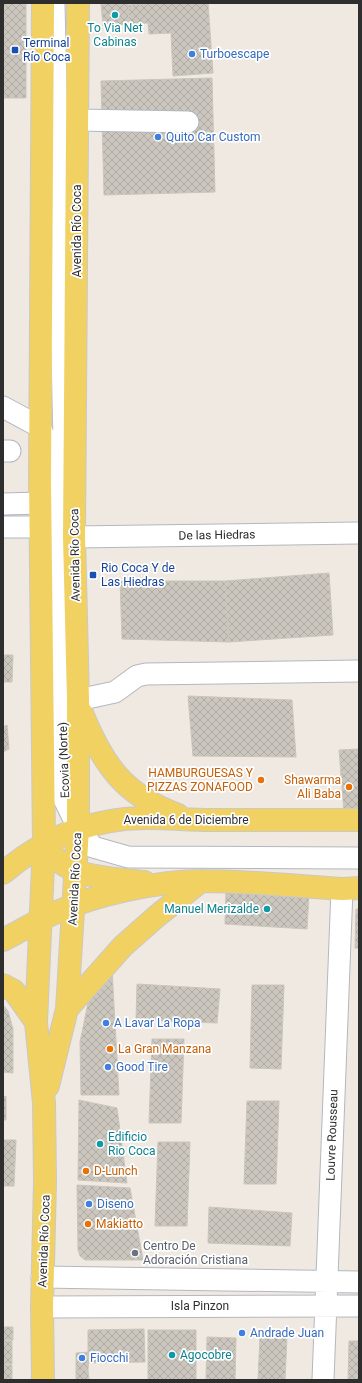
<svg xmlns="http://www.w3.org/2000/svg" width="362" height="1383" viewBox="0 0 362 1383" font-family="Roboto,sans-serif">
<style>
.building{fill:url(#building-cross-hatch);stroke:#cbc5ba}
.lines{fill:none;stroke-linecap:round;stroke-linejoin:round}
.minor-casing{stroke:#b4b7c1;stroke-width:23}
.major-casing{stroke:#c9c9c9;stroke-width:24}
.minor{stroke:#fff;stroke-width:21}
.major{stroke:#f2d163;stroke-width:22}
.culture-dot{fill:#0f9aa8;stroke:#fff;stroke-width:1.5}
.transit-dot{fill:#1a4fb4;stroke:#fff;stroke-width:1.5}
.shop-dot{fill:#3f7fe0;stroke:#fff;stroke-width:1.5}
.food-dot{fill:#e8710a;stroke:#fff;stroke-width:1.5}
.worship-dot{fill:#6b7280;stroke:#fff;stroke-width:1.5}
.labels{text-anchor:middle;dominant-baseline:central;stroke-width:3.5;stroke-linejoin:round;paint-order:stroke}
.culture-label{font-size:12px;fill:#0d838f;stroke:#fff;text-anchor:start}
.transit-label{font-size:12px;fill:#164399;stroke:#fff;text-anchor:start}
.shop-label{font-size:12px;fill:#366cbe;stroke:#fff;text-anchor:start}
.street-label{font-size:12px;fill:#2e2e2e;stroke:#fff}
.food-label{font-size:12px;fill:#c56008;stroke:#fff;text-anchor:start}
.worship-label{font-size:12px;fill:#5b616d;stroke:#fff;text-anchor:start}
</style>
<defs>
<pattern id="building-cross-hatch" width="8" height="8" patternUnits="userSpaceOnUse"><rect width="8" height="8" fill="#cbc7bf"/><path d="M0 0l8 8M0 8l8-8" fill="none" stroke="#afaba4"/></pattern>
</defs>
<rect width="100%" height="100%" fill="#efe9e1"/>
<path class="building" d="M4,3h22v95h-22z
M101,3h27l1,21 -26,2z
M164,3h44l5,70 -40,3 -2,-43 -22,1 -1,-11 -19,1 -1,-19z
M212,78l3,114 -111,3 -3,-114z
M329,573l4,62 -104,7 -4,-61z
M120,581h105l4,61 -107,-3z
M3,655h10l-1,27h-9z
M188,696l104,4 4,57 -103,-1z
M7,725l2,24 -6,3v-25z
M359,749v62l-15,1 -5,-62z
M226,890l83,4 -2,35 -82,-5z
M356,909h3v39h-4z
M112,969l7,126h-38l-1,-53 8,-39z
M137,984l83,5 -3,34 -81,-3z
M252,985h32l-3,84 -31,-1z
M3,1005l5,6 5,18v44l-10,-1z
M152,1039h32l-3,84h-32z
M6,1096v24h-3v-23z
M79,1100l38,8 10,75 -49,-3z
M247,1101h32l-3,83h-32z
M3,1140h13l-2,46h-11z
M158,1142h32l-3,84h-32z
M77,1185l53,3 13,72h-58l-5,-4 -2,-6z
M209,1207l83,6 -2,33 -82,-3z
M3,1327h10v13h-10z
M144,1329l1,33 -57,1v-33z
M148,1330h48v50h-48z
M260,1336l27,1 -2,43h-27z
M207,1337l29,1 -1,42h-29z
M3,1341h9v23h-9z
M349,1341h10v39h-11z
M89,1352l-1,18 -12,1v-18z
M3,1365h9v15h-9z
M88,1370l1,10h-13v-9z"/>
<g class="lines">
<g class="minor-casing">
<path id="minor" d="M54,4l10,435 -6,31 6,329 14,29 15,19 35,10 231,1
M77,120l111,2
M3,407l37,20 7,16
M3,451h7
M3,504l37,-1
M3,527h37
M74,537l285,-4
M78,700l37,-8 22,-16 9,-2 213,-3
M42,1277l317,5
M42,1307l317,-1
M323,1380l19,-491"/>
</g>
<g class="major-casing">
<path id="major" d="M82,713c21,52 42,82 96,102
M44,843c20,37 63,34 100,39
M3,873c42,-36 91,-56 147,-55 20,0 40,2 61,2 49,0 99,0 148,0
M3,940c18,-9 35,-20 54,-28 40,-18 101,-31 145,-31 46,0 93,5 140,8l17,-1
M3,985l11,6 22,31
M67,1009l56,-63 34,-30 44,-35
M48,1086l19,-77 11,-181v-128l-4,-163 4,-534
M43,1380l-1,-73 3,-125 -1,-79 -8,-81 8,-179 -4,-364 3,-476"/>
</g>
<use href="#minor" class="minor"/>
<use href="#major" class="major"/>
</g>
<g class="culture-dot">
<circle cx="115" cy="15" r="4"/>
<circle cx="267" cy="909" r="4"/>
<circle cx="100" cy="1144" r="4"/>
<circle cx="172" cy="1355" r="4"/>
</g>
<g class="transit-dot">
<rect x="11" y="46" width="8" height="8" rx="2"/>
<rect x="89" y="571" width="8" height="8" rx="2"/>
</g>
<g class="shop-dot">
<circle cx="192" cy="54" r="4"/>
<circle cx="158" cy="137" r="4"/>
<circle cx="106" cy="1023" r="4"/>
<circle cx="108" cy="1067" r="4"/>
<circle cx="89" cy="1204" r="4"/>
<circle cx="242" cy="1333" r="4"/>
<circle cx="82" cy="1358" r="4"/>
</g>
<g class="food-dot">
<circle cx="261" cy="780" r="4"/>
<circle cx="349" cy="787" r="4"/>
<circle cx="110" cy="1049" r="4"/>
<circle cx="86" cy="1171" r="4"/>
<circle cx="88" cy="1224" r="4"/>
</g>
<circle class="worship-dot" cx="135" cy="1253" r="4"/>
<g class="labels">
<g class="culture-label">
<text x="115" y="28" text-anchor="middle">To Via Net<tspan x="115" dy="14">Cabinas</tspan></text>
<text x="259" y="909" text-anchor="end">Manuel Merizalde</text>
<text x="108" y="1137">Edificio<tspan x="108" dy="14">Rio Coca</tspan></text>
<text x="180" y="1355">Agocobre</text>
</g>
<g class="transit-label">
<text x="23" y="43">Terminal<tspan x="23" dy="14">Río Coca</tspan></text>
<text x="101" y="568">Rio Coca Y de<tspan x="101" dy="14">Las Hiedras</tspan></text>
</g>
<g class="shop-label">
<text x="200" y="54">Turboescape</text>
<text x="166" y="137">Quito Car Custom</text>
<text x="114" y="1023">A Lavar La Ropa</text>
<text x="116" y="1067">Good Tire</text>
<text x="97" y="1204">Diseno</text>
<text x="250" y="1333">Andrade Juan</text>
<text x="90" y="1358">Fiocchi</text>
</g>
<g class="street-label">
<text transform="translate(77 231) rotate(-90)">Avenida Río Coca</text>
<text transform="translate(217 535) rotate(-1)">De las Hiedras</text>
<text transform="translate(75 555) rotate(-91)">Avenida Río Coca</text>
<text transform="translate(64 760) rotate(-92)">Ecovia (Norte)</text>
<text x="186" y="820">Avenida 6 de Diciembre</text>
<text transform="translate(75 879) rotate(-87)">Avenida Río Coca</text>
<text transform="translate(332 1135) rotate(-88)">Louvre Rousseau</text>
<text transform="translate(44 1241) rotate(-88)">Avenida Río Coca</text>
<text x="200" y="1306">Isla Pinzon</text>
</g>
<g class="food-label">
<text x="253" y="773" text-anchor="end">HAMBURGUESAS Y<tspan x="253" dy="14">PIZZAS ZONAFOOD</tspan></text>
<text x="341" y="780" text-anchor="end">Shawarma<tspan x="341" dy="14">Ali Baba</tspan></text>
<text x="118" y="1049">La Gran Manzana</text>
<text x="94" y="1171">D-Lunch</text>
<text x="96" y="1224">Makiatto</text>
</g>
<g class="worship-label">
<text x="143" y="1246">Centro De<tspan x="143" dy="14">Adoración Cristiana</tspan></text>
</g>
</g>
<rect width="362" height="1383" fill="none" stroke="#2e2e2e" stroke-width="8"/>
</svg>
